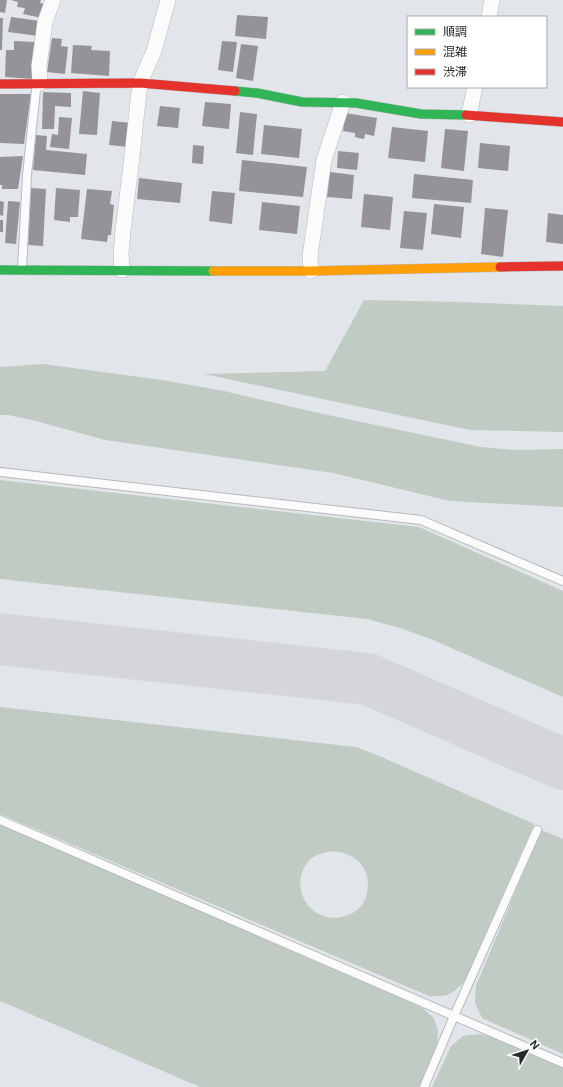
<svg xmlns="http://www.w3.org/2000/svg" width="563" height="1087" viewBox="0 0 563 1087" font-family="'DM Sans','Noto Sans JP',sans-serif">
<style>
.green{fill:#c0ccc3;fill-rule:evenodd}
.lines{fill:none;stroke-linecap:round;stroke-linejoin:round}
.taxiway{stroke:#d5d6da;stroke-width:52}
.building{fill:#96929a}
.lane-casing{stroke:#b7babd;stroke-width:10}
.street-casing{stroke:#b7babd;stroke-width:16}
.fast-casing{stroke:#b7babd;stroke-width:10}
.slow-casing{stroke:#b7babd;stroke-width:10}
.jam-casing{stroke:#b7babd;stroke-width:10}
.lane{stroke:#fbfbfc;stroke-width:8}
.street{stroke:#fbfbfc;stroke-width:15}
.fast{stroke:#30b455;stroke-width:9}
.slow{stroke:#ff9f0a;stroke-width:9}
.jam{stroke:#e5322d;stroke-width:9}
</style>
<rect width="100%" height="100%" fill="#e2e5ea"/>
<path class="green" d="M364,300l95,2 104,4v126l-93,-2 -266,-56 121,-3z
M43,364l119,16 62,11 99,23 158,33 34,3 48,-1v58l-113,-6 -117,-28 -228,-33 -69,-19 -28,-6h-8v-48z
M0,480l419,47 144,64v106l-130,-57 -33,-12 -33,-9 -367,-40z
M0,707l356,40 21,8 157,69 -70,158c-13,13 -16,15 -35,14l-429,-182zM332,851c24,2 40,17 35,42 -2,10 -9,19 -19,22 -38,15 -64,-33 -36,-57 6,-4 13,-6 20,-7z
M0,824l421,183 13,11 4,13 -1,13 -18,43h-219l-200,-86z
M541,830l22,9v215l-81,-36 -7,-15 1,-17z
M479,1034l19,4 65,28v21h-131l19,-41 12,-10z"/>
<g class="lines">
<path class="taxiway" d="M0,639l368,40 195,85"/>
</g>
<path class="building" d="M0,0h7l-2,13 -5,-1z
M11,0h30l-1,3 5,1 -3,14 -19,-4 2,-6 -8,-1 1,-5z
M237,15l31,2 -2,22 -31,-3z
M11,17l29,4 -2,15 -30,-4z
M0,18h3l-1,32h-2z
M52,38l10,1 -1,7 7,1 -3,27 -18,-2z
M14,41l21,1 -2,37 -28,-2 1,-27h8z
M222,41l15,1 -4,30 -15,-2z
M241,44l17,2 -5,35 -17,-3z
M73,45l19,1 -1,4 19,1 -1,25 -38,-3z
M83,91l17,2 -3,42 -18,-1z
M43,92l28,1v14l-16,-1 -1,23h-12z
M0,94h31l-7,50 -24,-1z
M205,102l26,2 -2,25 -27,-3z
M160,106l20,2 -2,20 -21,-2z
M240,112l17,2 -4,41 -17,-2z
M345,113l32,5 -3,18 -9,-2 -1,5 -9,-2v-4l-12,-2z
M59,117l13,1 -3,31 -19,-2 2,-13 6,1z
M112,121l19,2 -2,24 -20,-2z
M264,125l38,4 -3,29 -38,-4z
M392,127l36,4 -3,31 -37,-4z
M445,129l23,2 -4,40 -23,-3z
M36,135l11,1 -1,14 41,4 -2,21 -52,-5z
M480,143l30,3 -2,25 -30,-3z
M193,145l11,1 -1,18 -11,-1z
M338,151l21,2 -2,17 -20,-2z
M23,156l-5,33h-16v-4h-2v-28z
M242,160l65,7 -4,30 -64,-6z
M330,172l24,3 -2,24 -25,-2z
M414,174l59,6 -2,23 -59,-5z
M139,178l43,5 -2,20 -43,-4z
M31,188l15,1 -3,57 -15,-1z
M56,188l24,2 -2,27h-8v5l-16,-2z
M87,189l25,2 -2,13 4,1 -3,30h-3l-1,7 -26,-3z
M212,191l23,2 -3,31 -23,-3z
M364,194l29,3 -3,33 -29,-3z
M0,201l4,1 -1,14 -3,-1z
M8,201l12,1 -4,42 -11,-1z
M262,202l38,4 -3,28 -38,-4z
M434,204l30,3 -3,31 -30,-4z
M485,208l23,2 -5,47 -22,-3z
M404,211l23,2 -4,37 -23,-2z
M548,213l15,2v29l-17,-2z
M0,220h3v12h-3z"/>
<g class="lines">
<g class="lane-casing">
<path id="lane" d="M22,269l5,-94 9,-85 3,-6
M0,472l421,48 142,61
M0,820l563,243
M424,1087l30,-71 83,-186"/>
</g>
<g class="street-casing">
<path id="street" d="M489,17l3,-17
M40,83l-1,-17 6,-44 8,-22
M469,115l6,-28
M122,270l-1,-16 2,-24 8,-65 9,-82 14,-32 14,-51
M311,271l-1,-15 14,-96 19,-58"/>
</g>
<g class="fast-casing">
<path id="fast" d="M235,91l22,2 45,9 54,1 65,11 45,1
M0,270l213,1"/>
</g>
<g class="slow-casing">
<path id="slow" d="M213,271h98l189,-4"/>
</g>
<g class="jam-casing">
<path id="jam" d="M0,84l140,-1 95,8
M466,115l97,7
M500,267l63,-1"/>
</g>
<use href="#lane" class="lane"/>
<use href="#street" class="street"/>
<use href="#fast" class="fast"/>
<use href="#slow" class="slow"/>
<use href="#jam" class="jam"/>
</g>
<rect x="407" y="16" width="140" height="72" fill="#ffffff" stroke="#a9a9ab"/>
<rect x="415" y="29" width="20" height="6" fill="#30b455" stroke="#a9a9ab"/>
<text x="443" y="36" font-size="12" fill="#27292d">順調</text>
<rect x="415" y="49" width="20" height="6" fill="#ff9f0a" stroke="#a9a9ab"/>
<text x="443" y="56" font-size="12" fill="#27292d">混雑</text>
<rect x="415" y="69" width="20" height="6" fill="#e5322d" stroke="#a9a9ab"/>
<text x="443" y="76" font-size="12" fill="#27292d">渋滞</text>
<g transform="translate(527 1051) rotate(51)" stroke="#ffffff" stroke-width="3" paint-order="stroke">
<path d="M0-3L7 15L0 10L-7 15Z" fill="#27292d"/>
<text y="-6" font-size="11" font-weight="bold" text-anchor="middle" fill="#27292d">N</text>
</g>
</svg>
